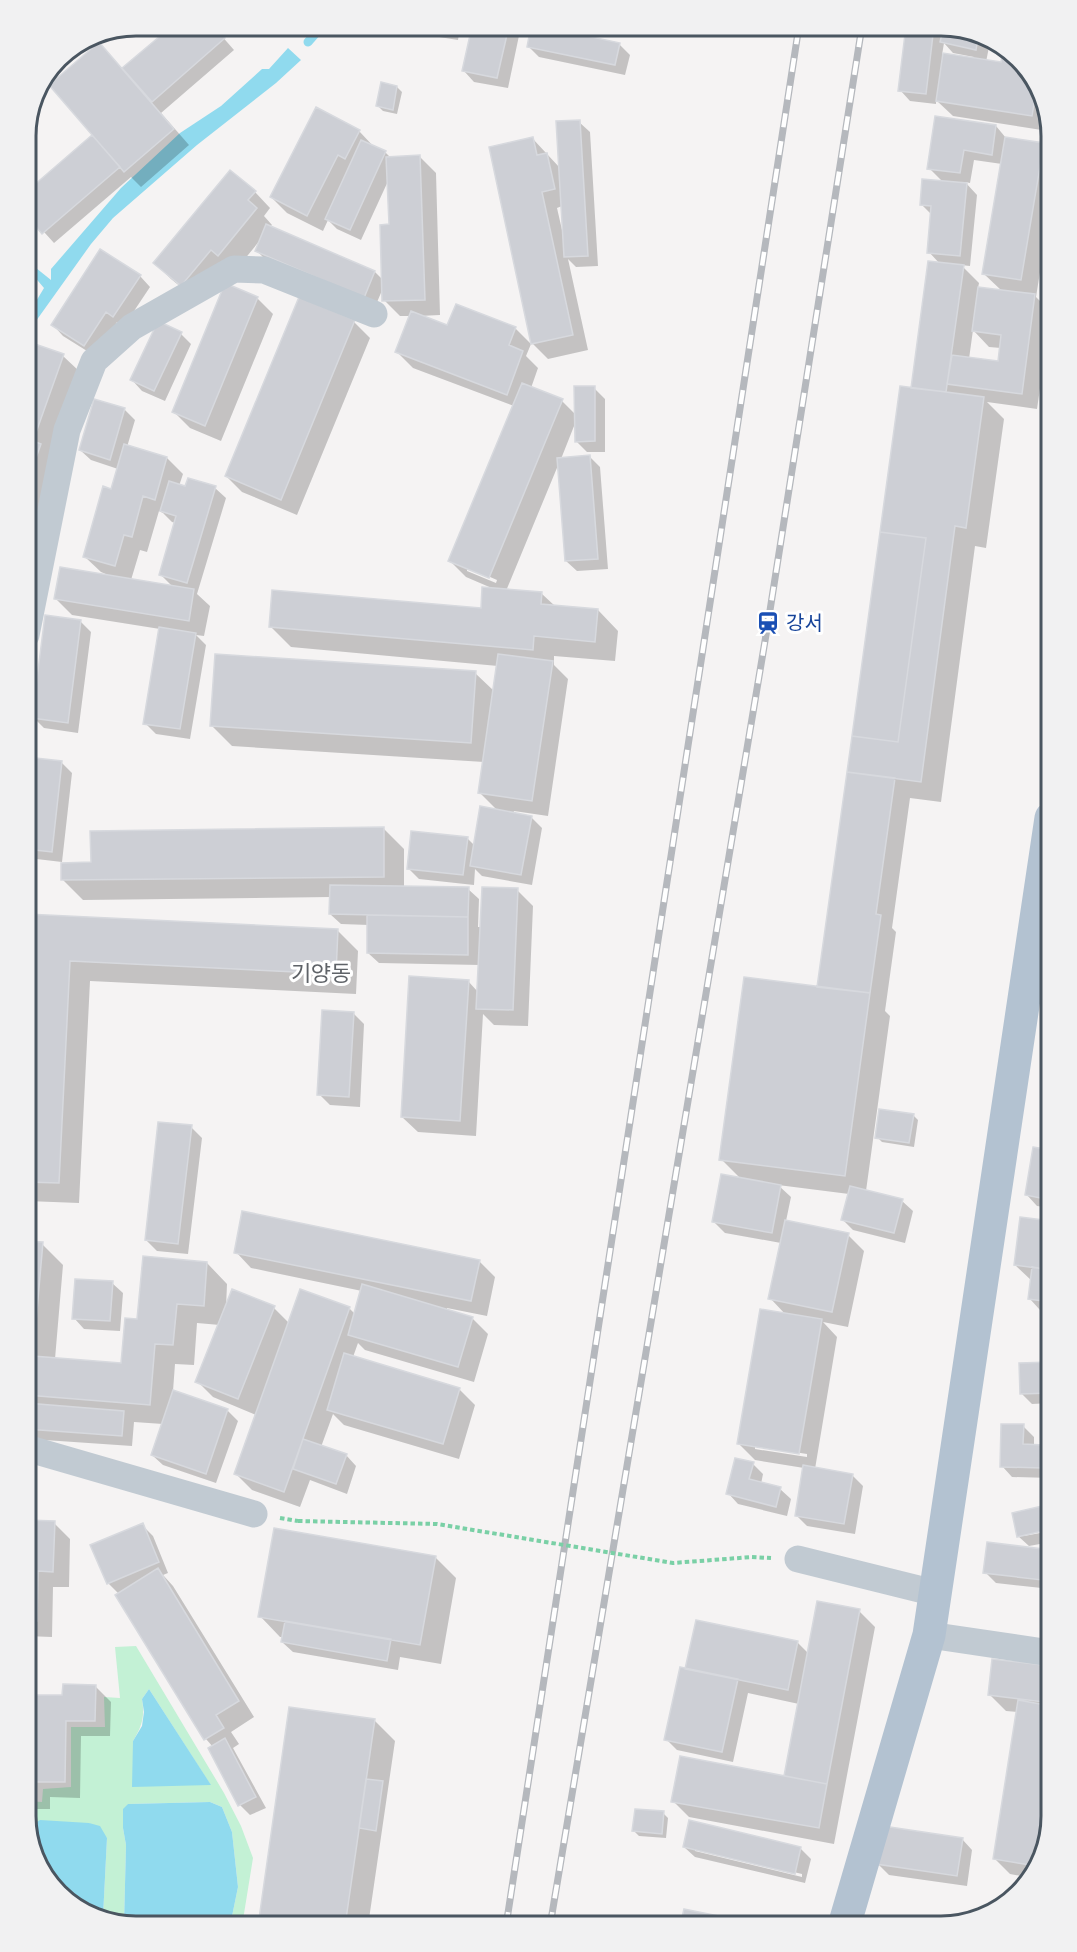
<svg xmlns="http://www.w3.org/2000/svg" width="1077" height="1952" viewBox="0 0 1077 1952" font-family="'PT Sans','Noto Sans KR',sans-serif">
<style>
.green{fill:#c3f1d5;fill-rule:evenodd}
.water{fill:#90daee}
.shadow{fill:#0003;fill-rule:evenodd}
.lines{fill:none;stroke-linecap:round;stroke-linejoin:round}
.stream{stroke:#90daee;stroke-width:9}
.building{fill:#cdcfd5;stroke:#d7d9de;stroke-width:1.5}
.path{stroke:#7ad0a6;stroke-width:4;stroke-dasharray:4.5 3;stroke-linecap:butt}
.minor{stroke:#c1cad2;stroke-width:27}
.primary{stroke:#b3c2d1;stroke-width:33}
.rail-casing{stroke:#b5b8bd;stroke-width:7}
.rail{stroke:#fff;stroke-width:4.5;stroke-dasharray:14;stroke-linecap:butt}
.path-bridge{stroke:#7ad0a6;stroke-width:4;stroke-dasharray:4.5 3;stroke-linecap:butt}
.labels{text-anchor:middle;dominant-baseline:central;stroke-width:6;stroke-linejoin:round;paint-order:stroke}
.transit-label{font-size:20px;fill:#164399;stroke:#fff;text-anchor:start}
.quarter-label{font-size:22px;fill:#5f6368;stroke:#fff}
.rim{fill:none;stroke:#4a5661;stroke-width:3}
</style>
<rect width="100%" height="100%" fill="#f5f3f3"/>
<path class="green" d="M136,1646l88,147 17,33 12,32 -11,68h-12l8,-39 -6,-55 -10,-25 -12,-5 -82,2 -5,24 3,17 -2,79 -21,-7 4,-79 -18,-15 -57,2 -2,11 -4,-21v-14l16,1 1,-13 28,-2v-60h34l-1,-30 16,1 -5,-51zM149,1689l61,95v1l-77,-44c9,-15 12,-24 9,-42z"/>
<path class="water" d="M288,48l13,12 -25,23 -79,62 -84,73 -22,26 -65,91v-17l18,-30 -11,-13 -7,2v-17l25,20v-11l70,-81 59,-55 41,-27 41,-37h7z
M149,1689l62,96 -79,2 1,-46 9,-15 2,-14 -2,-13z
M210,1802l12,5 10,25 6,55 -8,39h-100l-6,-2 2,-79 -3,-17v-19l5,-5z
M40,1820l49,3 11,3 7,12 -4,79 -28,-9 -41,-50 -4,-22 2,-11z"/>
<path class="shadow" d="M174,26h39l21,24 -73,63 28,32 -48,42 -10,-10 -77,66 -28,-31v-18l68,-59 5,-91 24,26z
M391,26h67l2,2 -2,12 -63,-10z
M473,26h48l-13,62 -34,-6 -10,-11z
M533,26l86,18 11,11 -5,20 -86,-18 -11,-11z
M908,26h40l42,16 -4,20 17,2 9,-10 31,40 6,29 -1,8 -95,-15 -17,-16v4l-26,-3 -10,-11zM944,43l9,10 21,4 -1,3 -31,-5z
M397,87l5,5 -5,22 -14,-3 -5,-5z
M579,122l11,10 8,134 -22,1 -8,-8 20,91 -40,9 -16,-16 1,-204 27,29zM562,206l2,24h-2l-5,-22z
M996,126l10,12 37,6 8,9v51l-15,93 15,15 -14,97 -50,-7 17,17 -18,129 -11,-2 -34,256 -31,-4 -18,130 4,4 -11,79 5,5 -24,175 36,10 11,10 -8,32 -52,-13 -11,-11 7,-25 -71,-9 13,12 -5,24 62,14 16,16 -16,76 -25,-5 14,15 -22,132 37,6 11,11 -8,48 -48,-8 -11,-11 8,-47 -49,-8 -16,-16 47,-129 -16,-17 11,-55 -56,-10 -11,-11 27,-43 -20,-20 98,-171 93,-599 28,-125 -11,-12 3,-37 -11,-11 22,-22 -14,-14zM974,160l28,4 -18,110 18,17 -24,-3 1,-5 -18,-18 9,1 7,-71 -12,-13 5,1zM973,330l16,17 12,1 -2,15 -30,-4zM755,1446l52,8v3l-52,-8z
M359,131l16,17 10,4 6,6 29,-1 16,16 4,142 -21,1 29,11 67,1 16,16 -5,12 12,12 -7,20 31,13 14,14 18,-27 11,11v53h-18l-11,-11v-20l-15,38 28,-3 11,11 8,102 -31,2 -11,-10 -7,-98 -53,128 36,3 13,12 43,4 20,21 -3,30 -61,-5v9l14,14 -20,137 -34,-5 -1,3 18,3 11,11 -10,57 -50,-9 -7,-7 -1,16 -55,-6 -10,-10 58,-31 8,8 23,-35 -18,-18 4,-31 -252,-16 -21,-21 264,-52 19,18 4,-25 -207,-19 -20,-20 211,-18 12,-20 -28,-12 -16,-16 64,-155 -101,-38 -16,-16 14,-36h-11l-16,-16 -1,-12 -8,19 -108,-46 -10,-10 4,-12 -26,32 -37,30 -27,-22 -16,-16 100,-71 15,16 -6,8 8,9 -2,2 105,45 8,8 7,-54 -1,-47 -28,61 -24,-11 -9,-9 -5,11 -36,-18 -16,-16zM467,567l30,13 -1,3 -29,-12z
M140,276l10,11 -26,39 -7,-4 -22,34 -32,-20 -10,-11z
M226,285l31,13 16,16 -52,127 -31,-13 -16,-16z
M300,299l54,23 16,16 -73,177 -55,-23 -16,-16z
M181,334l10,10 -26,57 -23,-10 -10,-11z
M30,344l33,12 16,15 -43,145 -10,-4v-156z
M124,409l11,11 -8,27 40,11 16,16 -4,12 36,2 11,10 -29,96 13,12 -6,30 -8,-1 10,10 -16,94 -34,-5 -11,-11 15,-94 -88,-14 -16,-16 52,-22v-2l-7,-3 -16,-15 27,-67 6,-21 -27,-9 -11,-10zM159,511l4,2 9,9 4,1 -16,51 13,13 -42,-7 9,-30 7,2z
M26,536l5,5 -5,41z
M80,621l11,11 -13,101 -34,-5 -10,-10z
M27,758l34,4 11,11 -10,89 -34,-4 -2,-2z
M384,829l20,20v39l64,1 11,10 -1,28h3l36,-37 16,16 -5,120 -34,-1 -11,-11 -7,122 -58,-4 -16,-15 66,-136 10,11 2,-27 -101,-2 -11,-10 1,-28 -28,-1 -11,-10 1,-17 -248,3 -21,-21 30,-15z
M26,916l312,15 20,20 -2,43 -266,-13 -11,222 -52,-2 -1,-2z
M354,1014l10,10 -4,83 -30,-2 -11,-11z
M1051,1047v37l-4,-4z
M913,1115l5,5 -4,27 -32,-5 -5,-5z
M191,1127l11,11 -14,116 -31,-3 -11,-11z
M1034,1149l17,3v56l-14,-2 -10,-11z
M1021,1218l30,4v89l-11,-1 -10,-11 2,-18 -17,-16z
M26,1243l16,1 21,21 -8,94 68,6 15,-45 69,-57 20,21 -1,24h48l15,15 60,-15 6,6 7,-23 -111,-23 -15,-16 243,9 16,16 -8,39 -40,-8v2l25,8 16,16 -14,48 -109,-32 -7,-7 -5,14 106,32 16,16 -16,54 -115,-34 -11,-11 -12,33 25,8 10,11 -9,28 -37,-14 -10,27 -48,-17 -16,-16 20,-59 -43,-18 -16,-16 23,-56 -23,-2 -3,42 -19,-1 -2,27 54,19 11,11 -22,62 -53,-18 -11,-10 11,-31 -29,-2 -2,24 -102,-7 -4,-4z
M112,1283l11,10 -3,38 -36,-2 -10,-11z
M1051,1363v40l-19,1 -10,-10 -2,-29z
M1023,1426l11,11v9h9l8,9v23l-39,-1 -10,-11z
M753,1464l10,10 -2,10 19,5 11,10 -4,17 -49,-12 -10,-11z
M1051,1505v22l-27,6v3l27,-5v11l-22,4 -11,-10 -4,-22z
M26,1522l28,1 16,16 -1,48h-16l-1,50 -26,-1z
M142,1525l11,11 15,37 -5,2 10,11 81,131 -23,15 8,12 -6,4 33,60 -16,7 -10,-10 -27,-58 -7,-8 -89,-144 2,-1 -11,-11z
M988,1544l63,7v38l-55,-6 -11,-11z
M435,1557l21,21 -15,86 -41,-7 -2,13 -105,-18 -11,-10 1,-5h-3l-20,-21z
M859,1611l16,16 -41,217 -145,-27 -16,-16 112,-24 14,-73 -51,-11 -15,69 -56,-12 -11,-11 21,-69 10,-48 101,21 11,11z
M994,1661l57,7v148l-19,62 -22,-4 -16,-16 24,-146 -12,-1 -16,-16z
M95,1686l16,16 -1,34h-29l-1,62 -30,-1v12h-24v-49h7l31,-63z
M291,1708l83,12 21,21 -27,185h-109z
M663,1813l5,5 -2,20 -27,-2 -5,-5z
M962,1839l10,11 -5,36 -78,-11 -11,-11z
M684,1847l116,1 11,11 -6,24 -110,-26zM695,1848l107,26v3l-107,-26z
M685,1911l49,10 5,5h-57z"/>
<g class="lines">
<path class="stream" d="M308,42l14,-16"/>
</g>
<path class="building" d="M172,26h42l11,12 -73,64 -30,-34z
M472,26h37l-12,52 -35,-7z
M531,26h10l79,17 -5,22 -88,-18z
M906,26h28l-8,68 -28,-3z
M944,26l34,11 -2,13 -36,-8z
M99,42l75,87 -50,43 -75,-87z
M1003,51l8,1 26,34 -5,30 -96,-15 7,-48 58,9z
M381,82l16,4 -4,24 -17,-4z
M316,107l44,23 -15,29 -7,-4 -31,61 -37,-19z
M935,116l61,9 -4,30 -28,-5 -4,23 -33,-4z
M580,120l8,136 -24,1 -8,-136z
M92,135l28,32 -78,67 -16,-19v-23z
M533,137l4,18 10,-2 8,36 -13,3 31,143 -42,9 -42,-197z
M1005,137l39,6 -23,137 -39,-6z
M361,140l25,11 -36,79 -25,-11z
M420,155l5,145 -43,1 -2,-76 9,-1 -3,-67z
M230,170l26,21 -8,9 9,8 -39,48 -7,-6 -30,36 -28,-23z
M922,179l45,4 -7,73 -33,-3 4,-47 -11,-1z
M266,224l109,47 -11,27 -109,-47z
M100,249l41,26 -28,42 -7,-5 -22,34 -33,-21z
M928,261l36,4 -18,127 -35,-4z
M225,283l33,14 -53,129 -33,-14z
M978,287l57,7 -13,100 -75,-10 5,-29 46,6 3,-26 -29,-4z
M299,297l56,23 -74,180 -56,-24z
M456,304l60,23 -7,18 14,6 -16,44 -112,-43 16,-41 36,14z
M158,321l24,11 -28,59 -24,-11z
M29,342l35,12 -31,87 8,3 -15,42v-135z
M522,383l41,16 -74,179 -41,-17z
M574,386h21v55l-20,1z
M900,386l84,11 -18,131 -11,-2 -34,256 -74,-10 5,-36 46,6 28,-204 -46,-6z
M94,399l31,9 -15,52 -31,-10z
M124,444l43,13 -12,43 -12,-4 -11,41 -8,-2 -9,31 -32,-9 20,-71 8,3z
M590,455l8,104 -33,2 -8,-103z
M188,478l28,8 -29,97 -28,-8 17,-59 -16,-5 9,-30 16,5z
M880,532l46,6 -28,204 -46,-6z
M60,567l134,22 -5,32 -135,-22z
M482,587l60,5 -1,12 57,5 -3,33 -61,-6 -1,14 -264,-23 3,-37 209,18z
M45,615l36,5 -13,103 -36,-5z
M159,627l37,6 -16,96 -37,-5z
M215,654l261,17 -5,72 -261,-17z
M498,654l55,7 -21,140 -54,-8z
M26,757l36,4 -10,91 -26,-3z
M847,772l48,6 -19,136 5,1 -11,78 -53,-6z
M480,806l52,10 -11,59 -51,-9z
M384,827v50l-323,3v-17l30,-1 -1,-31z
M411,831l57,6 -5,38 -56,-6z
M330,885l139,2 -1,30 -139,-3z
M482,887l36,1 -5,122 -37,-1z
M26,914l312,15 -2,45 -266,-13 -11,222 -33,-1z
M367,915l101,2v38l-101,-2z
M409,976l60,4 -9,141 -59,-4z
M744,977l126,16 -25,183 -126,-16z
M322,1010l32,2 -5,85 -32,-2z
M1051,1036v45l-6,-1z
M879,1109l35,5 -5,29 -34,-5z
M158,1122l34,3 -14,119 -33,-4z
M1033,1147l18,3v50l-26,-5z
M721,1174l60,11 -9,48 -60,-11z
M850,1186l53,13 -9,34 -53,-13z
M242,1211l238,49 -9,41 -237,-48z
M1020,1217l31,4v49l-37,-5z
M785,1220l64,13 -17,79 -64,-13z
M26,1241l17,1 -10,114 88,7 4,-45 12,1 6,-63 64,6 -3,44 -27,-2 -4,41 -18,-1 -5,61 -124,-10z
M1032,1267l19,3v32l-23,-3z
M75,1279l38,2 -3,40 -38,-2z
M362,1284l111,33 -15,50 -110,-32z
M232,1289l43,17 -37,93 -43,-17z
M300,1289l50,18 -66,185 -50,-18z
M760,1309l62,10 -23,135 -62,-10z
M344,1353l116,35 -17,56 -116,-34z
M1051,1362v31l-31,1 -1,-31z
M173,1390l55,19 -22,65 -55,-19z
M26,1403l98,8 -2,25 -96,-7z
M1001,1424h23l-1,20 20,1v23l-43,-1z
M303,1439l44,15 -11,30 -43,-15z
M735,1458l19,4 -5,17 32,8 -5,20 -50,-13z
M803,1465l50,9 -9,50 -49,-8z
M1051,1484v45l-34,8 -5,-24 39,-9 -4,-19z
M26,1520l29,1 -2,51 -15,-1 -1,50h-11z
M143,1523l16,39 -52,22 -17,-39z
M274,1528l162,28 -16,89 -162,-28z
M987,1542l64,8v31l-68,-8z
M158,1568l81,133 -23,14 8,13 -20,12 -89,-145z
M817,1601l43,8 -33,175 -43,-8z
M696,1620l102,21 -10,49 -103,-21z
M285,1621l106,18 -4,22 -106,-19z
M992,1659l59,7v37l-63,-8z
M680,1667l58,12 -16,73 -58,-12z
M63,1684l33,1 -1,36h-29l-1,61h-30v12h-9v-36h6l1,-63h29z
M1018,1700l33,6v110l-15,50 -43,-7z
M289,1707l86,12 -30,207h-87z
M225,1738l31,59 -18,9 -30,-58z
M680,1756l147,28 -8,44 -148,-26z
M366,1779l17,2 -7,50 -17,-3z
M635,1809l29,2 -2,23 -30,-3z
M689,1820l112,27 -6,27 -112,-27z
M883,1826l80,12 -6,38 -81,-12z
M684,1909l50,10 -1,7h-53z"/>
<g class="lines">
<path class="path" d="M280,1518l18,3
M752,1557l19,1"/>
<path class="minor" d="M26,635l41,-205 27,-69 38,-34 102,-58 30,1 110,44
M26,1448l228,66
M798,1559l137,34
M929,1635l122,18"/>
<path class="primary" d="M844,1926l85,-291 122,-817"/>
<g class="rail-casing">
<path id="rail" d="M506,1926l293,-1900
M550,1926l218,-1303 94,-597"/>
</g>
<use href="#rail" class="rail"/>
<path class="path-bridge" d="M298,1521l139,3 236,39 79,-6"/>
</g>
<defs>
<g id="station-bare" transform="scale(1.8)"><path d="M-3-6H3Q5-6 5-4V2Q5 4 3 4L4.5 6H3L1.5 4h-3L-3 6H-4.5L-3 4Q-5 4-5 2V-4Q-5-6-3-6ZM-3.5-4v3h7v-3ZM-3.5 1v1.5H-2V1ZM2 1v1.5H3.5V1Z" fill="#1a4fb4" stroke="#fff" stroke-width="2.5" paint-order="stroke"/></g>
</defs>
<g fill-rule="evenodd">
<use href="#station-bare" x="768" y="623"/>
</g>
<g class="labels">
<g class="transit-label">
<text x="786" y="623">강서</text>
</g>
<g class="quarter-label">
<text x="321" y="973">기양동</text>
</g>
</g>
<path d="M0 0H1077V1952H0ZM136 36H941A100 100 0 0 1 1041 136V1816A100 100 0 0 1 941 1916H136A100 100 0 0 1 36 1816V136A100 100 0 0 1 136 36Z" fill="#f1f1f2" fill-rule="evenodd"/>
<path class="rim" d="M136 36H941A100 100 0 0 1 1041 136V1816A100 100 0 0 1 941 1916H136A100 100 0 0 1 36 1816V136A100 100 0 0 1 136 36Z"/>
</svg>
